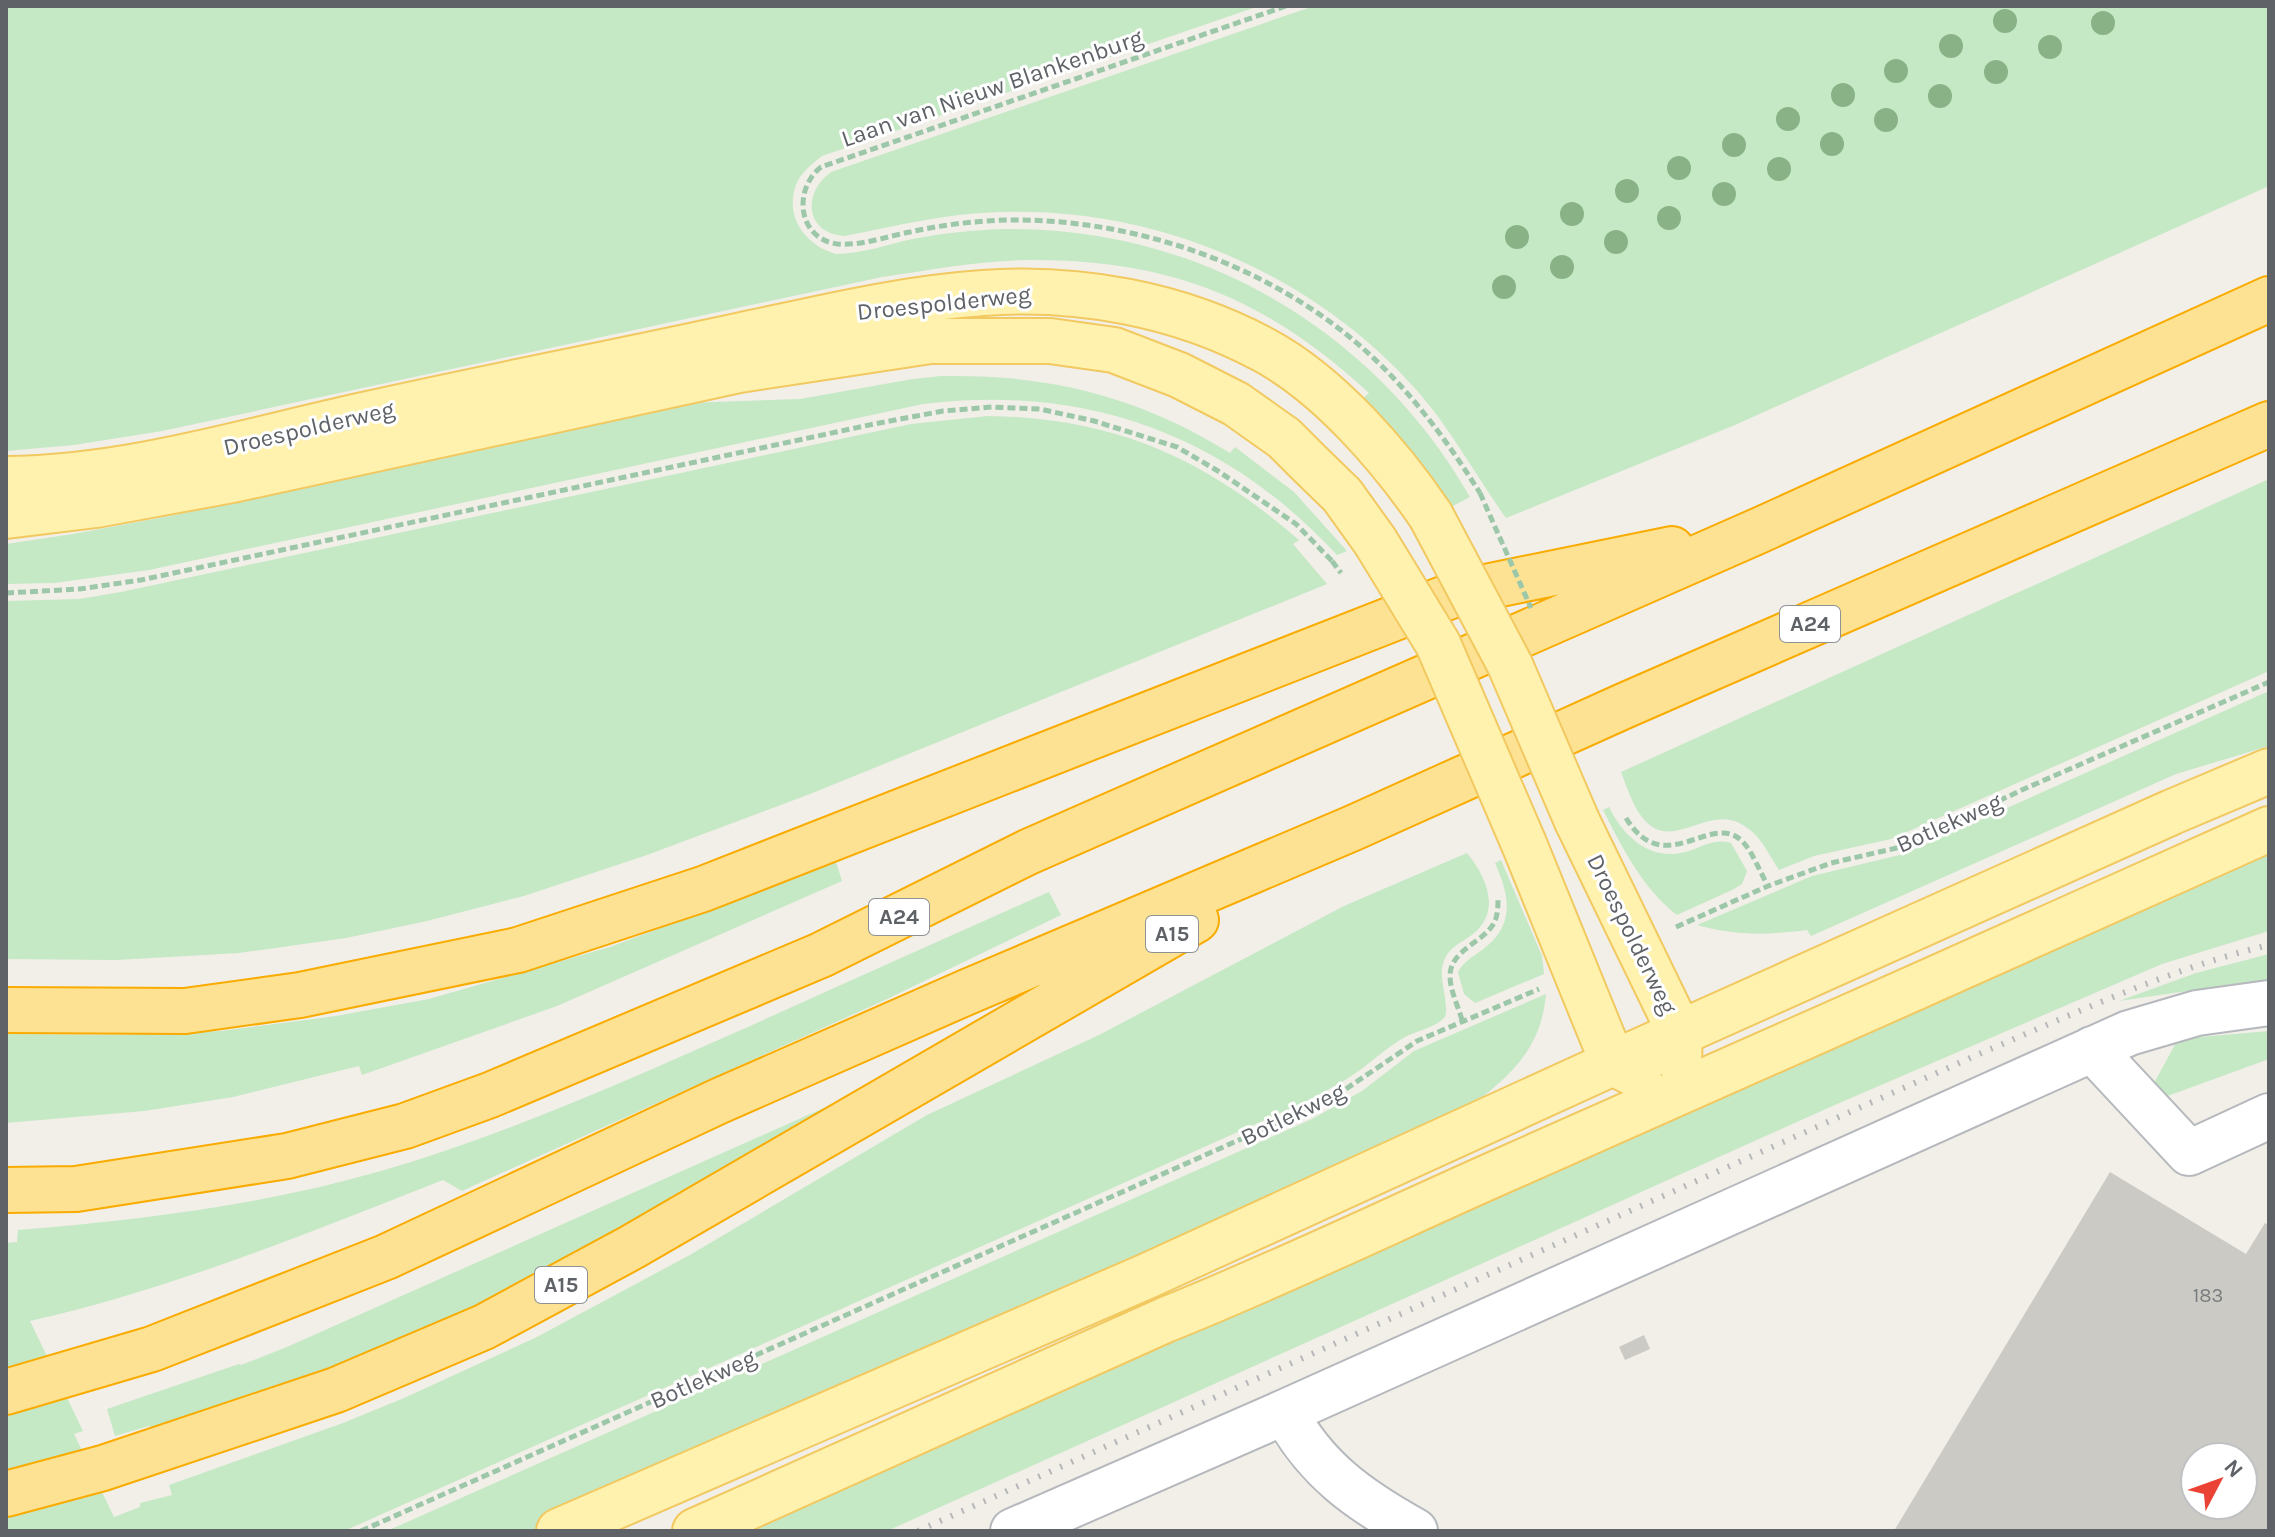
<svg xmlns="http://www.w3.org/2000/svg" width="2275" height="1537" viewBox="0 0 2275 1537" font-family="Karla,sans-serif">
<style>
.green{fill:#c5e8c5}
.building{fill:#cccac5;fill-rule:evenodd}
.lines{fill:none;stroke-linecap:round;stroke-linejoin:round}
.minor-casing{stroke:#b5b8bc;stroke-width:48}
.major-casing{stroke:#f2c960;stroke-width:48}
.highway-casing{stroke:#f9ab00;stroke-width:48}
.path{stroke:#9cc7a9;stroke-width:5;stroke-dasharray:8 4;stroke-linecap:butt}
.minor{stroke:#fff;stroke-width:44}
.major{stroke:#fff2af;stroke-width:44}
.highway{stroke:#fde293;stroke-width:44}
.rail{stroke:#b6b7b8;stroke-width:6;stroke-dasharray:2 10;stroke-linecap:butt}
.major-bridge-casing{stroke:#f2c960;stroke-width:48;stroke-linecap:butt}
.path-bridge{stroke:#9cc7a9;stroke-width:5;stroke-dasharray:8 4;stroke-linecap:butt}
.major-bridge{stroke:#fff2af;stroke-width:44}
.tree{fill:#89b387}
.labels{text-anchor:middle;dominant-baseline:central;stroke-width:6;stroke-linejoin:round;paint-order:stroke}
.number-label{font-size:20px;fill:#7a7d7f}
.shield{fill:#fff;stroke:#8f9295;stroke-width:2}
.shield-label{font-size:22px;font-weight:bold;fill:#5f6368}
.street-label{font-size:24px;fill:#5f6368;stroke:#fff}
</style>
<rect width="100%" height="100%" fill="#f1efe8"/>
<path class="green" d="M6,6h1253l-437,150c-10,8 -21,16 -26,29 -12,32 10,61 40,69 26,0 52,-10 77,-15 30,-6 61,-9 91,-10 194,-3 371,101 466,268l-21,11 -89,-107 9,-8c-102,-94 -197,-133 -336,-133 -50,0 -101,10 -151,17l-720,154 -88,14 -68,6z
M1314,6h955v180l-534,239 -229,93c-29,-41 -53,-85 -86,-124 -104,-119 -262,-188 -420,-182 -53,1 -104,14 -156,24 -39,-3 -42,-43 -13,-64z
M941,376c108,-2 197,20 289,77l5,-6 59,45 53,59 -10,4c-112,-121 -252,-171 -414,-151l-774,166 -95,13 -48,1v-40l67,-10 97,-18 518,-113 112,-4 113,-20z
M988,416c127,2 216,42 311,124l-6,4 34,40 -517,210 -163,61 -123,41 -97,25 -81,17 -107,15 -123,7 -110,-1v-358l73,-2 42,-7 790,-168z
M2269,479v192l-378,168 -77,17 -35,14c-9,-13 -16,-30 -29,-40 -36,-31 -70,17 -99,-4 -16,-12 -23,-36 -30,-54z
M2269,691v55l-93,28 -365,162 -4,-6c-41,5 -70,6 -110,-5l115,-49 92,-22z
M1609,807c15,31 43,56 80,44 15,-5 26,-13 42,-8l16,28 -5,13 -8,5 -57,26c-34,-26 -54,-66 -74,-105z
M2269,849v82l-107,33 -325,140 -950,427h-155z
M1467,853c19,23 35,58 6,81 -12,9 -26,14 -30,30 -5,13 8,47 1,54 -8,9 -28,13 -39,19 -16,9 -30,22 -45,33 -16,12 -35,21 -53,31l-963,430h-338v-288l11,-1 1,-12c123,-10 245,-25 363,-59 124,-36 242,-89 360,-141 102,-46 205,-92 308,-138l12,23 -176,85 -423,191 -19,-11c-135,53 -271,109 -413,141l53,110 -9,3 40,83 26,-10v-4l32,-8 -3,-10 174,-62 61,-25 131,-60 153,-82 239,-141 172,-80 245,-129z
M1501,860l41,96 2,18 -69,29 -11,-9 -6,-22c7,-13 19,-17 29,-26 29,-24 21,-54 8,-83z
M836,862l6,19 -285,125 -195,69 -3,-9 -126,31 -89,14 -138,12v-89l118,1 97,-4 115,-15 93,-17 181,-52z
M2269,954v25l-150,22 77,-28z
M1546,994c-5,58 -39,85 -82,117l-925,420h-152l925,-412 50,-28 52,-40z
M2269,1031v28l-107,39 -9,-13 25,-46z
M882,1082l-341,196 -229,104 -150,48 -13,-4 -34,10 -8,-27 132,-45 2,1 46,-18z"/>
<path class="building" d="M2110,1172l136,82 19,-31 4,2v306h-375zM2195,1457h48v48h-48z
M1644,1335l6,14 -25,11 -6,-13z"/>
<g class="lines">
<g class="minor-casing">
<path id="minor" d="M2092,1049l97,104 80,-37
M1285,1412c30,57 74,88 130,119
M1013,1531l272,-119 844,-379 68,-20 72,-10"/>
</g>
<g class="major-casing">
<path id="major" d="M6,479c120,-1 237,-37 353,-63 120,-27 240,-50 360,-76 87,-18 175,-41 264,-47 95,-7 196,11 281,57 64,34 127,107 167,166
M6,516l90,-11 136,-25 507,-110 191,-29h120l64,9 65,25 57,29 48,34 25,25 33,32 33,46
M1577,821l103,212 -1,28
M1524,844l89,219 26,13
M559,1531l588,-255 466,-213 559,-251 97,-41
M695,1531l470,-211c115,-46 226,-100 339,-150 256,-112 510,-227 765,-341"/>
</g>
<g class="highway-casing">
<path id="highway" d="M6,1010l179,1 115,-16 218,-45 185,-61 758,-297 211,-43
M6,1190l70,-1 211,-33 118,-30 85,-31 331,-140 207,-103 730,-321 511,-232
M6,1392l146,-43 234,-92 333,-156 248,-109 386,-164 273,-123 643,-281
M6,1494l97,-26 233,-78 148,-63 148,-80 564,-327"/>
</g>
<path class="path" d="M1286,6l-465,161c-28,22 -24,72 17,77 23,2 50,-8 72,-12 31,-7 64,-11 96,-12 129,-2 265,45 361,132 45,41 81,90 113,141
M6,593l74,-4 61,-9 733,-156 69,-13 49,-4 48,2 54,12 83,26 41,24 78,53 36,37
M1626,818c39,64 86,-9 117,24 10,11 17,30 25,44
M1676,927l92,-41 63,-23 70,-16 123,-58 245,-107
M1462,1020c-4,-14 -12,-30 -12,-44 0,-26 33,-33 44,-53 4,-8 4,-17 4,-25
M361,1531l970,-432 86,-58 122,-52"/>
<use href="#minor" class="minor"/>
<use href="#major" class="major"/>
<use href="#highway" class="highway"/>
<path class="rail" d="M918,1531l1061,-477c95,-40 189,-85 290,-109"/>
<g class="major-bridge-casing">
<path id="major-bridge" d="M1431,516l79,149 67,156
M1375,541l63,103 86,200"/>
</g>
<path class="path-bridge" d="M1480,493l51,115
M1332,561l9,12"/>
<use href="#major-bridge" class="major-bridge"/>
</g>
<g class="tree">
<circle cx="2005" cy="21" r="12"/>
<circle cx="2103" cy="23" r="12"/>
<circle cx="1951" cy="46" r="12"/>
<circle cx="2050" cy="47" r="12"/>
<circle cx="1896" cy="71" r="12"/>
<circle cx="1996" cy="72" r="12"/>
<circle cx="1843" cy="95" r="12"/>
<circle cx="1940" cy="96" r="12"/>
<circle cx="1788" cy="119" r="12"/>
<circle cx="1886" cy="120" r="12"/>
<circle cx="1832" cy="144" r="12"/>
<circle cx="1734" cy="145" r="12"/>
<circle cx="1679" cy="168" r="12"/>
<circle cx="1779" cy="169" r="12"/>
<circle cx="1627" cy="191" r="12"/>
<circle cx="1724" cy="194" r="12"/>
<circle cx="1572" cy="214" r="12"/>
<circle cx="1669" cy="218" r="12"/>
<circle cx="1517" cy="237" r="12"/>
<circle cx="1616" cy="242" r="12"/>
<circle cx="1562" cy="267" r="12"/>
<circle cx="1504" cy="287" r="12"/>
</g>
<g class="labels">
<g class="number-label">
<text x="2208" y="1295">183</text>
</g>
<g class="shield">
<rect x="1780" y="606" width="60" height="36" rx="6"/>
<rect x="869" y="899" width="60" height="36" rx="6"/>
<rect x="1146" y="916" width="52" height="36" rx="6"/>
<rect x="535" y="1267" width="52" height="36" rx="6"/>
</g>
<g class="shield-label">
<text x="1810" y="624">A24</text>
<text x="899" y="917">A24</text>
<text x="1172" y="934">A15</text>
<text x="561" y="1285">A15</text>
</g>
<g class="street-label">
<text transform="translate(992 88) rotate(-19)">Laan van Nieuw Blankenburg</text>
<text transform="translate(944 303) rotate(-6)">Droespolderweg</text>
<text transform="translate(309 428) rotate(-13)">Droespolderweg</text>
<text transform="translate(1949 823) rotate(-24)">Botlekweg</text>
<text transform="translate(1632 934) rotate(64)">Droespolderweg</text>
<text transform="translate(1293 1114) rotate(-26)">Botlekweg</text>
<text transform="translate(703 1379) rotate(-24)">Botlekweg</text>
</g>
</g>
<rect width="2275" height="1537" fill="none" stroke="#5f6368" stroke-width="16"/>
<g transform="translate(2219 1481) rotate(49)"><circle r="38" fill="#ffffff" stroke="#bfc1c3" stroke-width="2"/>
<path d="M0-6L14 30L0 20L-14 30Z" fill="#ea4335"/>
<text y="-12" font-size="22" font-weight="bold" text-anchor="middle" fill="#5f6368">N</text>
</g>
</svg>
